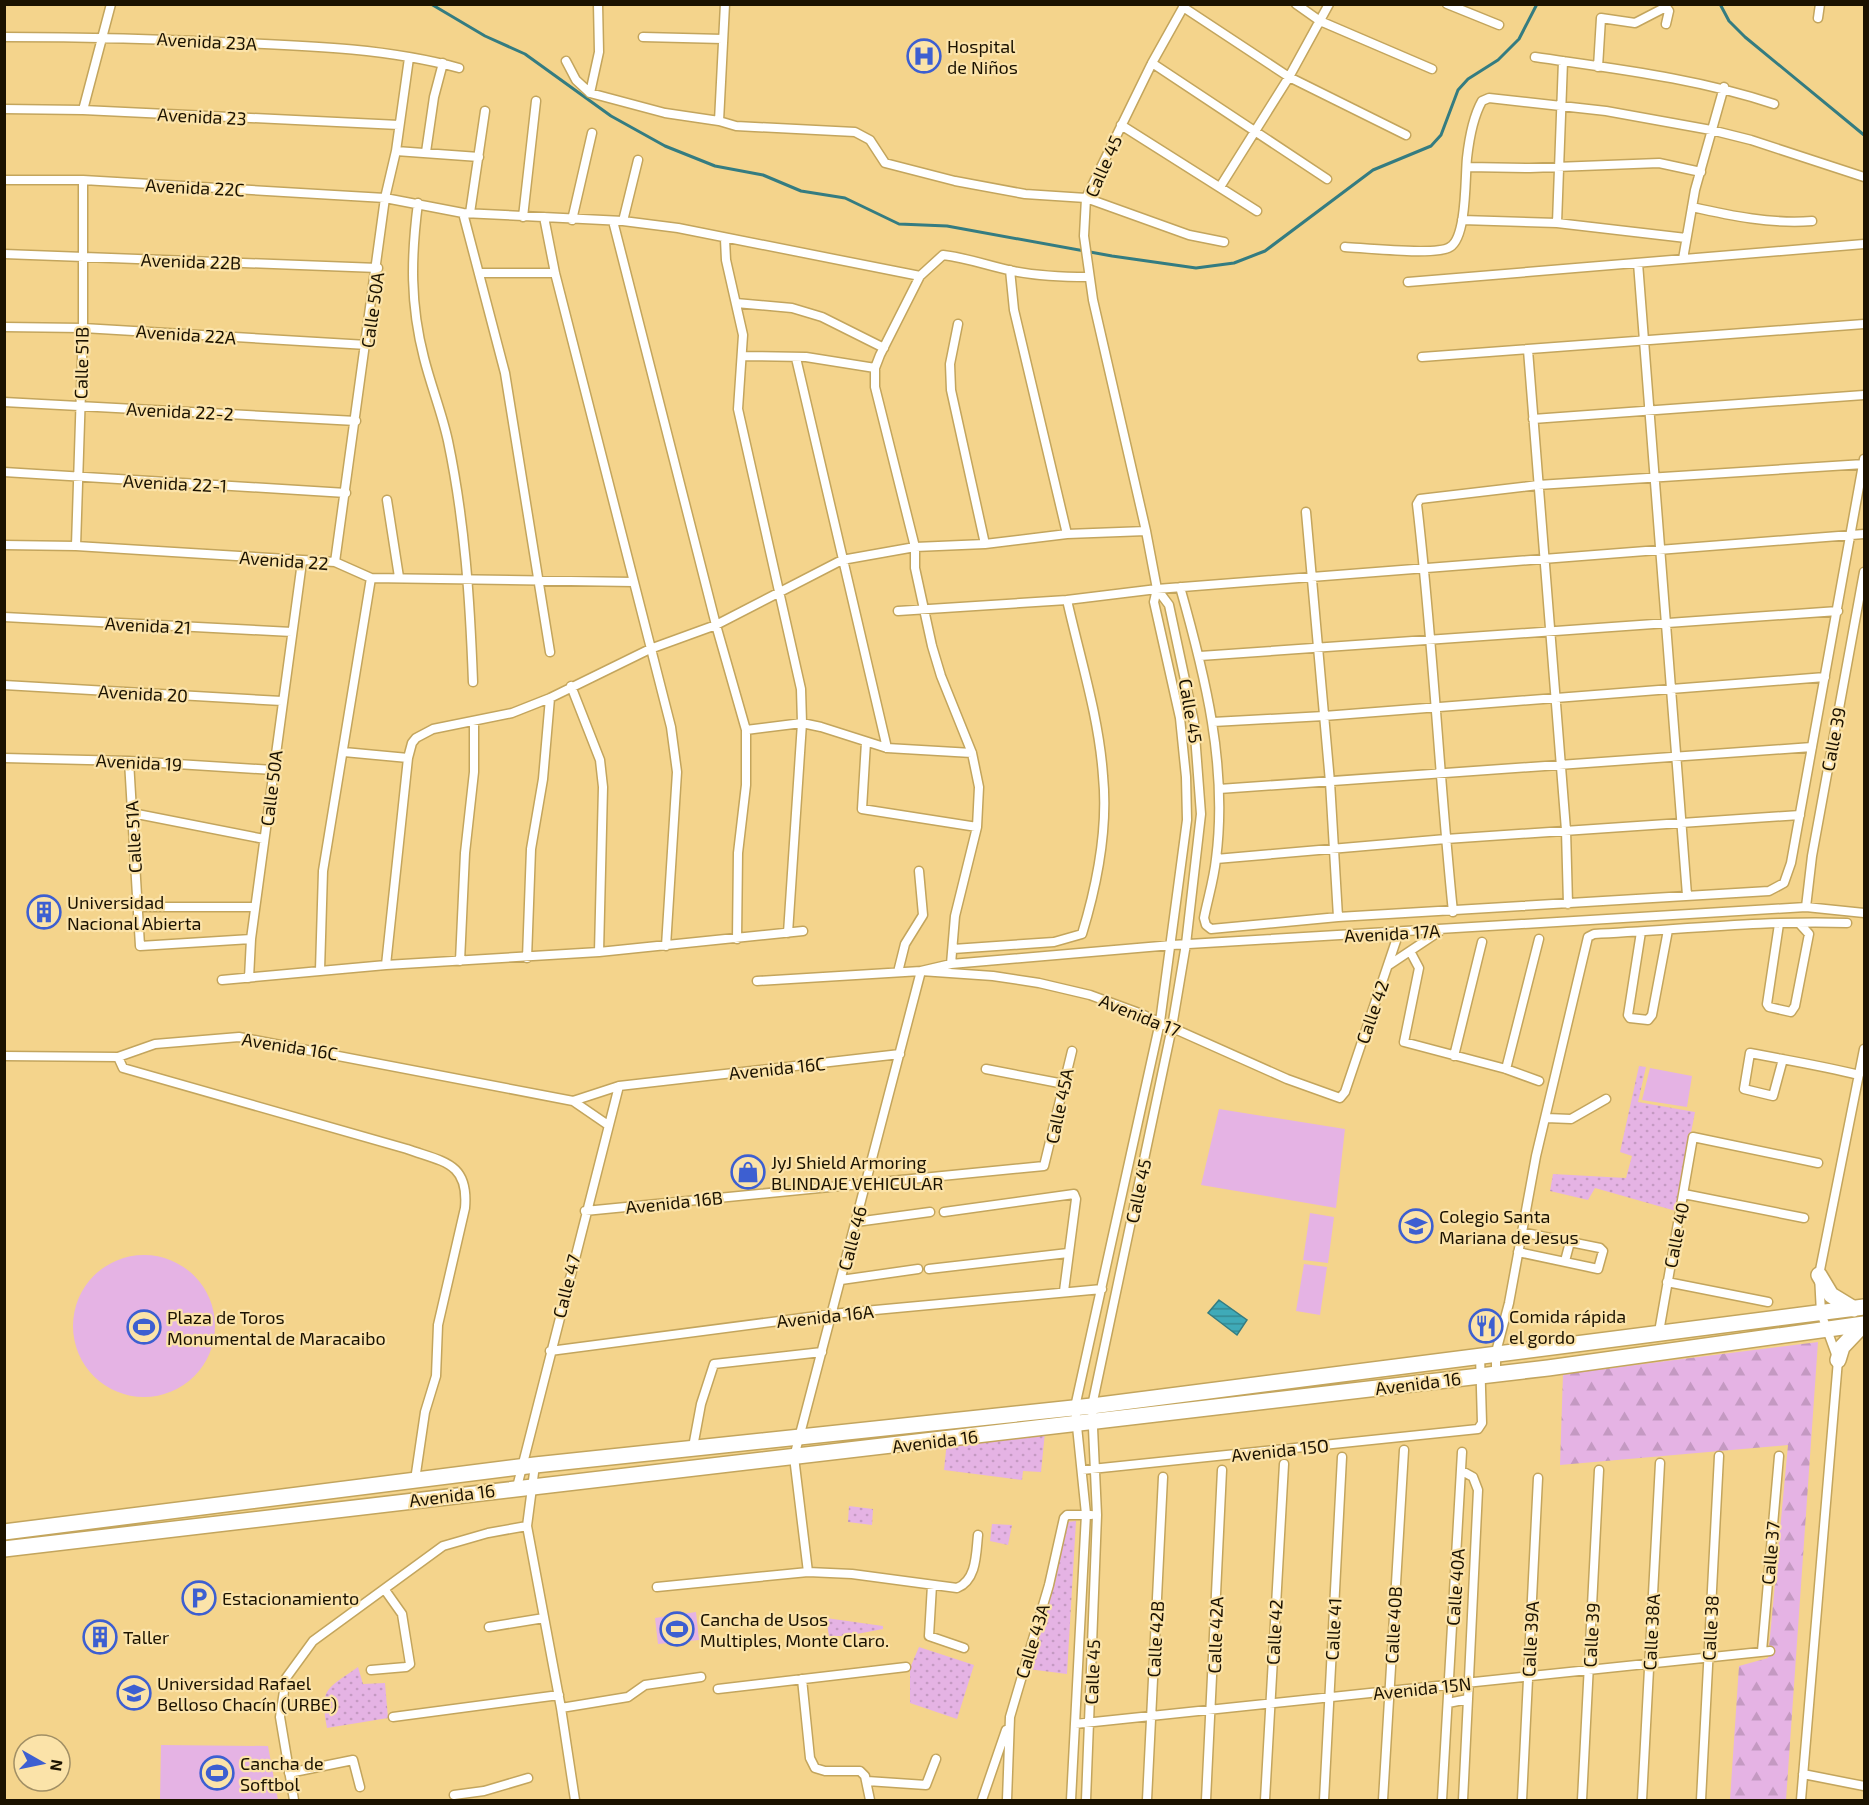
<svg xmlns="http://www.w3.org/2000/svg" width="1869" height="1805" viewBox="0 0 1869 1805" font-family="'Exo 2',sans-serif">
<style>
.forest{fill:url(#forest-firs)}
.park{fill:url(#park-dots)}
.garden{fill:#e5b3e4}
.water{fill:url(#water-rules);stroke:#347c81;stroke-width:1.5}
.lines{fill:none;stroke-linecap:round;stroke-linejoin:round}
.stream{stroke:#347c81;stroke-width:3}
.street-casing{stroke:#c3a55d;stroke-width:11}
.highway-casing{stroke:#c3a55d;stroke-width:18}
.street{stroke:#fff;stroke-width:8}
.highway{stroke:#fff;stroke-width:15}
.labels{text-anchor:middle;dominant-baseline:central;stroke-width:4.5;stroke-linejoin:round;paint-order:stroke}
.street-label{font-size:18px;fill:#1b1200;stroke:#fbe3a9}
.poi-label{font-size:18px;fill:#1b1200;stroke:#fbe3a9;text-anchor:start}
</style>
<defs>
<pattern id="forest-firs" width="22" height="20" patternUnits="userSpaceOnUse" patternTransform="scale(1.5)"><rect width="22" height="20" fill="#e5b3e4"/><path d="M5 1l3.5 6h-7zM16 11l3.5 6h-7z" fill="#c499c2"/></pattern>
<pattern id="park-dots" width="8" height="8" patternUnits="userSpaceOnUse" patternTransform="scale(1.5)"><rect width="8" height="8" fill="#e5b3e4"/><path d="M2 2h.1M6 6h.1" fill="none" stroke="#c499c2" stroke-width="1.8" stroke-linecap="round"/></pattern>
<pattern id="water-rules" width="6" height="5" patternUnits="userSpaceOnUse" patternTransform="scale(1.5)"><rect width="6" height="5" fill="#3faab8"/><path d="M0 2.5h6" fill="none" stroke="#348993"/></pattern>
</defs>
<rect width="100%" height="100%" fill="#f4d48c"/>
<path class="forest" d="M1818,1342l-32,458h-56l9,-134 29,-8 20,-213 -228,20 3,-91z"/>
<path class="park" d="M1639,1066l7,1 -8,35 57,10 -19,99 -81,-23 -7,12 -38,-9 3,-17 73,4 6,-22 -12,-4z
M1045,1432l-4,40 -18,-1 -1,9 -78,-10 3,-29z
M849,1506l24,3 -1,16 -24,-3z
M1076,1521l-9,153 -39,-5 39,-147z
M992,1524l20,1 -4,20 -18,-4z
M826,1618l57,8v3l-37,7h-17z
M919,1647l55,18 -17,54 -47,-16v-35z
M358,1667l5,17 22,-1 3,35 -61,10c-8,-40 0,-39 31,-61z"/>
<path class="garden" d="M1650,1068l42,8 -5,31 -45,-7z
M1219,1109l126,20 -9,79 -135,-23z
M1310,1213l24,4 -6,46 -25,-3z
M73 1326a71 71 0 1 1 142 0a71 71 0 1 1-142 0Z
M1304,1264l23,3 -7,48 -24,-4z
M696,1612l3,28 -41,4 -3,-26z
M161,1745l107,1 10,54h-118z"/>
<path class="water" d="M1219,1300l28,20 -10,15 -29,-22z"/>
<g class="lines">
<path class="stream" d="M431,4l54,32 40,18 86,62 54,30 50,20 48,9 38,16 44,7 54,26 48,2 165,30 84,12 38,-5 31,-12 108,-81 58,-24 10,-11 17,-45 10,-11 30,-19 21,-21 18,-35
M1720,4l9,17 16,16 119,98"/>
<g class="street-casing">
<path id="street" d="M725,4l-6,117 17,5 119,6 15,8 15,23 70,18 70,13 61,4 103,37 35,7
M1296,4l24,17 112,48
M1447,4l52,21
M1183,7l106,70 117,58
M1818,18l2,-14
M4,37c80,0 159,2 238,6 72,3 147,6 217,25
M643,37l80,2
M1535,57c81,12 161,21 239,47
M566,61l10,19 14,13 75,20 54,8
M1152,63l175,116
M1598,67l3,-49 34,5 31,-16 3,4 -3,13
M590,93l9,-41 -1,-48
M4,109l79,1 316,15
M83,110l28,-106
M1121,125l136,86
M396,151l83,6
M426,152l8,-55 9,-34
M1467,167l63,1 129,-5 42,9
M4,180h79l302,18 78,15 160,8 55,7 242,48 23,-21c25,3 46,11 70,16 25,5 50,6 75,6
M1220,187l69,-110 40,-73
M418,203c-7,54 -8,101 6,155 7,28 18,55 24,83 17,81 22,160 25,241
M1692,207c40,9 79,17 120,14
M463,213l42,160 45,279
M470,213l15,-102
M523,217l13,-116
M544,217l11,56 116,454 6,45 -11,174
M572,220l20,-87
M1462,220l95,3 129,15
M613,221l103,404 30,105v55l-8,68 -1,86
M623,221l15,-61
M1557,223l6,-162
M725,239l1,21 17,75 -5,74 63,280 1,34 -14,210
M1345,247c19,1 92,9 105,0 17,-10 15,-70 17,-89 2,-18 6,-41 15,-57l7,-3 117,13 105,19 40,10 113,37
M4,254l374,14
M1683,259l12,-69 29,-103
M1638,263l49,632
M1010,270l4,40 53,224
M480,273h75
M920,276l-40,79 -5,13v19l40,160v21l17,78 9,30 31,77 7,34 -2,40 -22,89 -4,48
M1408,282l456,-38
M736,303l56,5 30,9 62,31
M958,324l-8,40 1,26 34,154
M4,327l79,1 284,17
M1528,350l38,480 2,74
M743,356l63,1 69,11
M1422,357l442,-33
M796,358l91,390
M4,402l352,19
M1533,419l331,-24
M4,472l342,21
M387,500l12,77
M1306,512l24,270 8,135
M4,545l72,1 259,16 36,16 262,4
M76,546l7,-218v-148
M335,562l50,-364 11,-47 13,-93
M1180,587c25,88 48,180 36,272 -2,20 -8,39 -12,59l2,7 5,4 127,-12 431,-26 15,-8 7,-20 73,-404
M898,611l169,-11 90,-11 707,-55
M4,617l288,15
M1200,656l638,-45
M4,685l278,16
M571,686l29,74 3,27 -4,165
M1213,722l111,-6 501,-39
M746,730l56,-7 19,4 66,21 85,5
M866,742l-4,67 115,18
M344,752l64,6 4,-15 4,-5 17,-9 79,-16 38,-15 100,-49 66,-24 126,-65 73,-13 70,-3 82,-10 79,-3
M4,758l125,3 144,9
M129,761l11,185 111,-7
M1219,789l593,-42
M132,813l132,26
M1216,859l230,-20 354,-24
M137,907h118
M1806,907l6,-51 52,-284
M1453,912c-14,-136 -20,-272 -36,-408l3,-5 118,-14 326,-21
M1779,924l-12,80 2,3 22,5 4,-6 14,-72 -10,-11
M1641,932l-13,83 2,3 18,2 4,-5 16,-85
M953,949l101,-7 28,-8c15,-49 26,-107 21,-158 -4,-59 -23,-118 -36,-176
M1410,951l9,17 -15,74 102,27 33,12
M527,958l4,-109 12,-70 7,-81
M460,961l5,-108 9,-81v-50
M386,965l22,-207
M1389,965l51,-34
M320,970l3,-99 48,-293
M921,971l30,-7 221,-19 634,-38 58,6
M921,971l-127,486 14,115 44,2 105,14c20,-8 19,-35 21,-53
M898,972l7,-28 18,-29 -4,-44
M249,978l2,-39 51,-377
M222,980l164,-15 213,-13 204,-21
M757,981l164,-10 72,5 46,7 51,12 49,18 148,66 53,19 5,-6 54,-160
M4,1056l114,1 37,-13 84,-7 334,64 35,24
M1454,1056l28,-114
M118,1057l5,11 284,81c36,13 62,13 58,59l-27,117 -2,51 -11,36 -10,68
M1783,1059l-10,37 -29,-7 6,-36c36,7 73,13 109,22
M986,1069l78,15
M1506,1069l33,-130
M573,1101l46,-15 281,-32
M1546,1118l25,1 35,-20
M1684,1194l120,24
M585,1211l459,-45 28,-115
M944,1212l130,-18 2,5 -12,92
M856,1222l74,-10
M1518,1252l80,17 5,-18 -3,-3 -79,-16
M1565,1261l5,-19
M929,1269l139,-16
M841,1280l77,-11
M1667,1282l101,20
M1659,1332l34,-195 125,26
M550,1351l282,-37 270,-25
M1496,1374v-22l13,-49 27,-147 52,-219 6,-3c84,-4 169,-14 253,-11
M693,1447l8,-43 13,-40 108,-12
M1082,1470l396,-41 4,-6 -2,-68
M1462,1471l11,6 5,13 -10,209
M517,1487l102,-401
M527,1526l34,182 14,92
M932,1585l-3,51 35,12
M657,1587l151,-15
M489,1627l55,-9
M1762,1651l17,-195
M371,1670l35,-3 4,-3 -8,-50 -17,-24
M802,1679l8,79 5,10 10,3h35l5,5 5,24
M718,1689l188,-22
M1448,1703l20,-4 -5,101
M561,1708l67,-11 17,-12 56,-8
M393,1717l166,-22
M1075,1724l695,-73
M289,1773l64,-13 7,27
M1803,1774l61,12
M867,1781l59,4 10,-26
M454,1795l30,-4 44,-13
M294,1800l-14,-83 6,-39 27,-37 130,-95 45,-13 39,-7 8,-61
M982,1800l24,-70
M1007,1800l3,-83 39,-132 15,-67 3,-3h24
M1071,1800l15,-286 -11,-107 85,-385 27,-202 -1,-43 -6,-59 -26,-116 3,-13 -11,-58 -53,-231 -9,-64 2,-38 66,-135 33,-59
M1086,1800l11,-285 -5,-109 80,-379 14,-83 15,-130 -7,-92 -25,-117 -12,-16
M1147,1800l16,-323
M1206,1800l16,-330
M1265,1800l19,-336
M1324,1800l18,-343
M1383,1800l21,-350
M1442,1800l20,-348
M1522,1800l16,-322
M1582,1800l17,-330
M1642,1800l18,-337
M1701,1800l18,-344
M1801,1800l37,-440 -17,-47 -2,-38 45,-226"/>
</g>
<g class="highway-casing">
<path id="highway" d="M1819,1275l12,20 23,14
M1838,1360l4,-13 22,-23
M4,1532l531,-67 557,-59 772,-99
M4,1549l1544,-181 316,-44"/>
</g>
<use href="#street" class="street"/>
<use href="#highway" class="highway"/>
</g>
<defs>
<g id="hospital-ring" transform="scale(1.725)"><circle r="9.5" fill="#fbe3a9" stroke="#3d5fd1" stroke-width="1.5"/><path d="M-5-5h3v3.5h4V-5h3V5h-3V1.5h-4V5h-3Z" fill="#3d5fd1"/></g>
<g id="building-ring" transform="scale(1.725)"><circle r="9.5" fill="#fbe3a9" stroke="#3d5fd1" stroke-width="1.5"/><path d="M-4-6H4V6H1V3H-1V6H-4ZM-2.5-4.3h1.7v1.8h-1.7ZM.8-4.3h1.7v1.8H.8ZM-2.5-1h1.7V.8h-1.7ZM.8-1h1.7V.8H.8Z" fill="#3d5fd1"/></g>
<g id="shop-ring" transform="scale(1.725)"><circle r="9.5" fill="#fbe3a9" stroke="#3d5fd1" stroke-width="1.5"/><path d="M-5-2.5h2.3a2.7 3.5 0 0 1 5.4 0H5L5.5 6h-11ZM-1.5-2.5h3a1.5 2.3 0 0 0-3 0Z" fill="#3d5fd1"/></g>
<g id="school-ring" transform="scale(1.725)"><circle r="9.5" fill="#fbe3a9" stroke="#3d5fd1" stroke-width="1.5"/><path d="M0-5L7-2L0 1L-7-2ZM-4 1L0 2.5L4 1V4Q0 6-4 4Z" fill="#3d5fd1"/></g>
<g id="restaurant-ring" transform="scale(1.725)"><circle r="9.5" fill="#fbe3a9" stroke="#3d5fd1" stroke-width="1.5"/><path d="M-5-6h1v4h1v-4h1v4h1v-4h1v5L-1.5 .5V6h-2V.5L-5-1ZM5-6V6H3V1.5H1.5Q1.5-4 5-6Z" fill="#3d5fd1"/></g>
<g id="stadium-ring" transform="scale(1.725)"><circle r="9.5" fill="#fbe3a9" stroke="#3d5fd1" stroke-width="1.5"/><path d="M0-5a6.5 5 0 1 0 0 10a6.5 5 0 1 0 0-10ZM-3.5-1.8h7v3.6h-7Z" fill="#3d5fd1"/></g>
<g id="parking-ring" transform="scale(1.725)"><circle r="9.5" fill="#fbe3a9" stroke="#3d5fd1" stroke-width="1.5"/><path d="M-3.5-5.5H1a3.5 3.5 0 0 1 0 7H-1V5.5H-3.5ZM-1-3.4V-.6H.8a1.4 1.4 0 0 0 0-2.8Z" fill="#3d5fd1"/></g>
<g id="university-ring" transform="scale(1.725)"><circle r="9.5" fill="#fbe3a9" stroke="#3d5fd1" stroke-width="1.5"/><path d="M0-5L7-2L0 1L-7-2ZM-4 1L0 2.5L4 1V4Q0 6-4 4Z" fill="#3d5fd1"/></g>
</defs>
<g fill-rule="evenodd">
<use href="#hospital-ring" x="924" y="56"/>
<use href="#building-ring" x="44" y="912"/>
<use href="#shop-ring" x="748" y="1172"/>
<use href="#school-ring" x="1416" y="1226"/>
<use href="#restaurant-ring" x="1486" y="1326"/>
<use href="#stadium-ring" x="144" y="1327"/>
<use href="#parking-ring" x="199" y="1598"/>
<use href="#stadium-ring" x="677" y="1629"/>
<use href="#building-ring" x="100" y="1637"/>
<use href="#university-ring" x="134" y="1693"/>
<use href="#stadium-ring" x="217" y="1773"/>
</g>
<g class="labels">
<g class="street-label">
<text transform="translate(207 41) rotate(3)">Avenida 23A</text>
<text transform="translate(202 116) rotate(3)">Avenida 23</text>
<text transform="translate(1103 166) rotate(-66)">Calle 45</text>
<text transform="translate(195 187) rotate(3)">Avenida 22C</text>
<text transform="translate(191 261) rotate(2)">Avenida 22B</text>
<text transform="translate(372 310) rotate(-82)">Calle 50A</text>
<text transform="translate(186 334) rotate(4)">Avenida 22A</text>
<text transform="translate(81 363) rotate(-89)">Calle 51B</text>
<text transform="translate(180 411) rotate(3)">Avenida 22-2</text>
<text transform="translate(175 483) rotate(3)">Avenida 22-1</text>
<text transform="translate(284 560) rotate(4)">Avenida 22</text>
<text transform="translate(148 625) rotate(3)">Avenida 21</text>
<text transform="translate(143 693) rotate(3)">Avenida 20</text>
<text transform="translate(1191 711) rotate(80)">Calle 45</text>
<text transform="translate(1833 739) rotate(-79)">Calle 39</text>
<text transform="translate(139 762) rotate(3)">Avenida 19</text>
<text transform="translate(271 788) rotate(-83)">Calle 50A</text>
<text transform="translate(133 837) rotate(-93)">Calle 51A</text>
<text transform="translate(1392 933) rotate(-3)">Avenida 17A</text>
<text transform="translate(1372 1012) rotate(-71)">Calle 42</text>
<text transform="translate(1140 1015) rotate(22)">Avenida 17</text>
<text transform="translate(290 1046) rotate(9)">Avenida 16C</text>
<text transform="translate(777 1068) rotate(-6)">Avenida 16C</text>
<text transform="translate(1059 1106) rotate(-78)">Calle 45A</text>
<text transform="translate(1138 1191) rotate(-78)">Calle 45</text>
<text transform="translate(674 1202) rotate(-6)">Avenida 16B</text>
<text transform="translate(1676 1235) rotate(-79)">Calle 40</text>
<text transform="translate(852 1238) rotate(-75)">Calle 46</text>
<text transform="translate(566 1286) rotate(-76)">Calle 47</text>
<text transform="translate(825 1316) rotate(-6)">Avenida 16A</text>
<text transform="translate(1418 1383) rotate(-7)">Avenida 16</text>
<text transform="translate(935 1441) rotate(-7)">Avenida 16</text>
<text transform="translate(1280 1450) rotate(-6)">Avenida 15O</text>
<text transform="translate(452 1495) rotate(-7)">Avenida 16</text>
<text transform="translate(1770 1553) rotate(-85)">Calle 37</text>
<text transform="translate(1455 1587) rotate(-86)">Calle 40A</text>
<text transform="translate(1393 1625) rotate(-87)">Calle 40B</text>
<text transform="translate(1710 1628) rotate(-87)">Calle 38</text>
<text transform="translate(1333 1629) rotate(-87)">Calle 41</text>
<text transform="translate(1274 1632) rotate(-87)">Calle 42</text>
<text transform="translate(1651 1632) rotate(-87)">Calle 38A</text>
<text transform="translate(1215 1635) rotate(-88)">Calle 42A</text>
<text transform="translate(1591 1635) rotate(-87)">Calle 39</text>
<text transform="translate(1155 1639) rotate(-87)">Calle 42B</text>
<text transform="translate(1530 1639) rotate(-87)">Calle 39A</text>
<text transform="translate(1032 1641) rotate(-73)">Calle 43A</text>
<text transform="translate(1092 1672) rotate(-88)">Calle 45</text>
<text transform="translate(1422 1688) rotate(-6)">Avenida 15N</text>
</g>
<g class="poi-label">
<text x="947" y="46">Hospital<tspan x="947" dy="21">de Niños</tspan></text>
<text x="67" y="902">Universidad<tspan x="67" dy="21">Nacional Abierta</tspan></text>
<text x="771" y="1162">JyJ Shield Armoring<tspan x="771" dy="21">BLINDAJE VEHICULAR</tspan></text>
<text x="1439" y="1216">Colegio Santa<tspan x="1439" dy="21">Mariana de Jesus</tspan></text>
<text x="1509" y="1316">Comida rápida<tspan x="1509" dy="21">el gordo</tspan></text>
<text x="167" y="1317">Plaza de Toros<tspan x="167" dy="21">Monumental de Maracaibo</tspan></text>
<text x="222" y="1598">Estacionamiento</text>
<text x="700" y="1619">Cancha de Usos<tspan x="700" dy="21">Multiples, Monte Claro.</tspan></text>
<text x="123" y="1637">Taller</text>
<text x="157" y="1683">Universidad Rafael<tspan x="157" dy="21">Belloso Chacín (URBE)</tspan></text>
<text x="240" y="1763">Cancha de<tspan x="240" dy="21">Softbol</tspan></text>
</g>
</g>
<rect width="1869" height="1805" fill="none" stroke="#1b1200" stroke-width="12"/>
<g transform="translate(42 1763) rotate(99)"><circle r="28" fill="#fbe3a9" stroke="#a18f65" stroke-width="1.5"/>
<path d="M0-4.5L10 22L0 15L-10 22Z" fill="#3d5fd1"/>
<text y="-9" font-size="16" font-weight="bold" text-anchor="middle" fill="#1b1200">N</text>
</g>
</svg>
